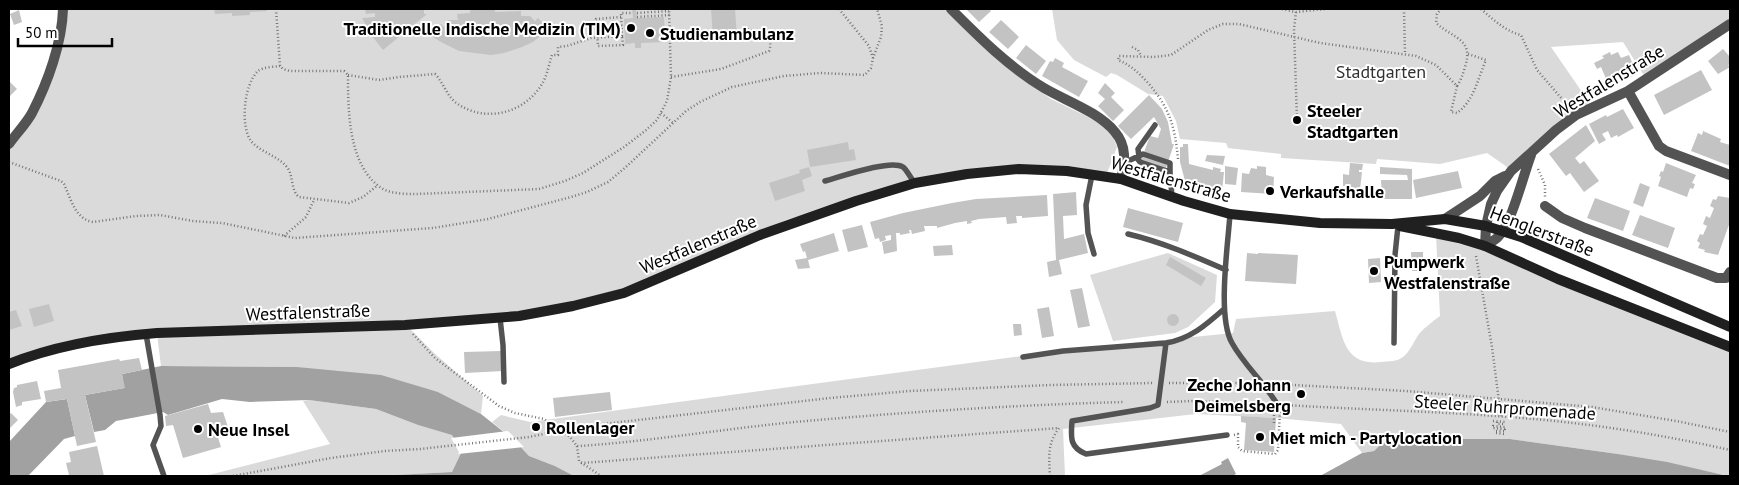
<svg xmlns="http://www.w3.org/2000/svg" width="1739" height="485" viewBox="0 0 1739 485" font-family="'PT Sans',sans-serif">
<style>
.green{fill:#dadada}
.water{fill:#a1a1a1}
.pier{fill:#fff}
.building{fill:#c3c3c3}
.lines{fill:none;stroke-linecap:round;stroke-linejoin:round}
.path{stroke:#757575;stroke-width:2.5;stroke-dasharray:1 2.5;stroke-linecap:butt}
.lane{stroke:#535353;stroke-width:5.5}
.street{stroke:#535353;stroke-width:10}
.secondary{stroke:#202020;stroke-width:10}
.poi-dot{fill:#000;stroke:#fff;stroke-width:2}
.labels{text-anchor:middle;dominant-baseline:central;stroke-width:4;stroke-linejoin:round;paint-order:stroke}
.poi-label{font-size:18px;font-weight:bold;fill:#000;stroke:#fff;text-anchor:start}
.park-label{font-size:18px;fill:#313131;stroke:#fff}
.street-label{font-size:18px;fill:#000;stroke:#fff}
</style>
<rect width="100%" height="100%" fill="#fff"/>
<path class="green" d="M65,9h882l70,66 34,24 58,28 8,20 -11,29 -87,-7 -104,14 -129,37 -162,72 -105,24 -362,15 -148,33v-214l24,-37z
M1052,9h678v12l-85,56 -22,-35 -72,5 40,58 -81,64 -23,-16 -47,11 -63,-5 -1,5 -95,-6v-4l-53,-6 -2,-5 -46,-4 -4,-18 -13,-25 -15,-2 -31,-19 -6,-2 -5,4 -32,-17 -17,-20z
M1436,235l37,9 257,106v126l-112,-22 -108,-15h-84l-27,5h-18l-7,7 -12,2 -21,-29 -65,-6 -80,-4 -133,15 2,47h-491l-19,-10 -26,-10 -14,-15 -23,-19 9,-7 29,7 543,-73 160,-16 3,-14 99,-8c8,28 10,55 46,51 7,-1 16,0 22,-5 7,-5 11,-16 16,-23 6,-7 13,-12 21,-18z
M1168,253l49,22 -2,27 -27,25 -13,6 -62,8 -23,-66z
M406,325l28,28 49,43 -2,18 -43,-22 -141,-25 -136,-1 -4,-32z
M309,400l67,9 42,16 35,10 9,16 -10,21 -75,4h-172l125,-32 -27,-43z"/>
<path class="water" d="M161,366l136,1 84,8 57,17 43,22 34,27 14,15 26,10 19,10h-197l75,-4 10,-21 -10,-16 -34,-10 -42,-16 -67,-9 -59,2 -28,-3 -54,16 -5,-3 -47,9 -11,9 -11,2 -9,-37 39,-7 -2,-14z
M67,399l8,37 -11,3 -36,37h-19v-34l37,-40z
M1426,439h84l108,15 49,8 61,14h-408l42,-23 12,-2 7,-7 13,-4 5,4z
M1228,458l8,16 -4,2h-33l23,-12 -1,-2z"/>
<path class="pier" d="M508,431l16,16 -66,7 1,-2 -8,-14z"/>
<path class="building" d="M214,9h53v2l-17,1v3l-18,1v-3l-17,1z
M365,9h62v1h-3v4h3l-44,36 -11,-14 -10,-18 13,-1v-4l-9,1z
M470,9h25v3l26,-1v5h9l5,5 3,-3 11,11 -16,13 -11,5 -18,6 -13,2 -32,-4 -18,-9 -10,-6 10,-12 3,3 4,-7h10l-1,-6 13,-1z
M632,9h4l1,9 27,-1 1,25 -24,1v5h-6v-5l-10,1 -1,-25 9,-1z
M711,9h24l2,28 -24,1z
M966,9h23l2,2 -12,11z
M19,10l3,12 -8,3 -4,-11z
M1001,20l18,17 -11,12 -19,-17z
M1026,45l20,16 -10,13 -20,-16z
M1723,49l7,8v7l-2,1 2,2 -12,7 -10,-13z
M1610,52l1,3 7,-3 3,6 8,-3 8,19 -9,4 -2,-4 -19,7 -6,-14 -4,2 -3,-6 10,-5 -2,-2z
M1055,58l9,5 -2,4 26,14 -9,16 -37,-21 8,-15 3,1z
M1701,70l11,20 -48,25 -10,-20z
M9,81l8,8 -8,8z
M1105,83l10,10 -4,4 13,13 -11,11 -15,-15 7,-7 -7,-6z
M1149,95l13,14 6,13 4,22h2l-10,30 -25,-8 11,-30 8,2 3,-9 -7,-12 -23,22 -13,-13z
M1623,109l11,19 -16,9 -1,-2 -6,3 -3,-7 -6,3 4,6 -7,4 -10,-20 17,-9 1,2z
M1586,125l9,16 -20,17 5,6 4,-3 15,20 -15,11 -14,-19 -4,3 -17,-22z
M1703,131l18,8 -1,3 10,3v21l-39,-15 7,-18 4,2z
M848,142l1,8 5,-1 2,11 -46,7 -3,-17z
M1183,144h5l1,20 24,6v-3l8,2 -1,3h4l-2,19 -37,-10 -5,-19v-15h3z
M1207,155l18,1 -2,9 -18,-4z
M1350,163l13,1 -1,6h-3v2h3l-3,26 -12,-1 1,-11h-5v-12l6,1z
M1666,163l30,12 -4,8 3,1 -2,5 -3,-1 -3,9 -29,-11 3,-9 -2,-1 2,-5 2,1z
M1225,166l13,2 -2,17 -11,-1z
M1257,166l9,1v8l8,2 -1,17 -32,-2 1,-19 7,1 2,-6 6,1z
M809,167l3,9 -10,4 3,11 -30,10 -6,-18 31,-10 -1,-3z
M1380,167l32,2v30h-30l-1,-19h27l-1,-5 -27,-1z
M1458,171l4,17 -46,10 -3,-18z
M1640,183l10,4 -7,20 -10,-4z
M1076,192l1,23 -14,1 1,23 20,-5 4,19 -29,7 3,14 -13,3 -2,-15 9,-2 -3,-66z
M1047,195l1,21 -26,2v-2h-6l1,7 -10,1 -1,-7 -27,2 -8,2 1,2 -5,1v-3l-12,2 -18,5v-2h-13l1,5 -13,3 -1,-4h-2l1,3 -10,2v-2h-4l1,18 -13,3 -2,-12 9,-2v-5l-6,1 1,4 -6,2 -1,-4 -4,1 -5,-17 33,-9 49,-10 24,-4z
M1718,196l12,2v24l-12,33 -14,-3 1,-2 -7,-2 2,-5 -3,-2 3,-7 3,1 4,-9 -4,-2 3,-8 4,2 4,-10 -4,-2 3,-7 3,1z
M1595,198l35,13 -7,20 -36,-13z
M1128,208l55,15 -5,19 -55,-15z
M1640,215l35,13 -7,20 -36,-13z
M862,225l6,22 -20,5 -6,-22z
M834,233l5,18 -31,9 2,8 -12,1 -3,-9 12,-2 -2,-7 -2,1 -3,-8z
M952,245l1,10 -19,1 -1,-10z
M1411,252h12v15h-4v4h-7z
M1247,253l11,1v-1l40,2 -2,29 -51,-3z
M1170,257l36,21 -5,8 -35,-21z
M1380,258l1,24 -12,1 -1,-24z
M1082,288l8,38 -12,2 -8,-38z
M49,304l5,17 -20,6 -5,-18z
M1049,307l5,29 -12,2 -5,-29z
M16,310l6,16 -13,4v-18z
M1167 320a6 6 0 1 1 12 0a6 6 0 1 1-12 0Z
M1013,324h8l1,11 -8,1z
M501,351l2,20 -38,2 -1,-21z
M139,358l3,12 -20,4 3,14 -40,7 11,47 -19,4 -10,-47 -21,3 -2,-11 17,-3 -3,-18 61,-11 1,2z
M37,381l4,18 -19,3v3l-6,2 -3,-15 1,-4 3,-1v-2z
M610,392l2,18 -57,7 -2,-19z
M208,404l3,9 12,-1 5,15 -12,4 5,16 -38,11 -10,-33 -7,1 -1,-10z
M11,413l7,7 -9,9v-14z
M1241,416l35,2 -2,34 -30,-2 2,-27 -5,-1z
M97,446l7,30 -35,-1 -3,-12 5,-1 -2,-10z"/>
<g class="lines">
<path class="path" d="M276,9l4,57 3,3 7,2h54l4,4c0,35 0,93 35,114 10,5 23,5 34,5l122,-5 26,-8 18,-8 41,-26 21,-16 12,-11 10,-19 4,-24 -2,-68
M839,9l30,37 4,12
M1282,9l14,3 29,-3
M1404,9l1,45
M1481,9c13,11 24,22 40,26l16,35 32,37
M1296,12l-2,17 3,91
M637,13l32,-2
M621,17l-25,2 2,27 25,-1 -1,-9
M637,17l33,-2
M597,28l25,-2
M1132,47l6,3 3,6
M280,66c-7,1 -17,1 -22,5 -14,13 -18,55 -7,70 9,11 25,14 35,25 8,8 4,24 13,31l50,6 14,-6 15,-12
M348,75l31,5 20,-3 36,-3c8,8 11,20 20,28 29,22 69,12 87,-18 5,-8 7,-20 10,-29h6v-8l9,-1 24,-8 31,-2 -1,-23h11
M671,77l50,-8 48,-18c6,-15 -11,-18 -22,-22
M1457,86l-6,26 6,1c17,-12 21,-35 29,-53l-18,-6
M661,113l12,10
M1178,159c-3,-32 -8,-50 -29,-75 -9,-10 -18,-19 -31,-24l1,-4 35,1 17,-2 37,-25 15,-6h16l81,19 96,13 20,9 21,21c4,-6 6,-12 8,-19 9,-28 -11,-28 -29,-44l1,-9 4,-5
M9,162l52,19 3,3c7,15 11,35 29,38l43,-6 24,-1 33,6 29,2 73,15 138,-10 55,-9 83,-22 16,-5 21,-10 19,-16 59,-55 14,-9 32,-15 52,-11 36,-3 45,2 6,-7 2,-10 8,-21 1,-11 -5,-17
M1538,169l7,16v12
M284,236l22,-19 8,-17
M1476,256l16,91 9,70
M413,334l22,24 64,48 16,7 29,6 26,18 7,9h3c72,-5 143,-17 215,-24 110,-10 220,-17 329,-20
M1169,383h82
M1274,384l132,7 186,16 84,14 54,11
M1167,402l25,-1 75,3
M1285,405c98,6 198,7 296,19 50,6 100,15 149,26
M1493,421l13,1
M1497,422v2h6v-2
M1274,423v-11
M1493,426l12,1v2l-12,-1z
M1496,431h9
M1496,433l9,1
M1234,435l4,-1v13l4,4 33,3 3,-4 2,-39
M577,446l2,15 22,15
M581,463l478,-35
M233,476l98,-18 54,-7 35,-2 109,-12 48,-10 253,-29 80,-7 141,-6 102,-2
M1050,476c-1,-19 -3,-32 9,-48"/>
<path class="lane" d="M1139,157l-1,-8 17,-24
M1137,158l3,4 30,10 2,25
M1124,163l19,-9 27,9v9
M1092,175l-6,30 2,28 6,21
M825,181c15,-4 65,-22 78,-14 4,3 8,12 12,16
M1230,214c-2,31 -13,103 2,129 12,22 32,39 45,61
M1128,234c34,8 66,22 98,36
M1224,309c-18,16 -34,30 -58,34l-8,62 -8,3 -78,13c-1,16 -3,26 14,33l141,-19
M500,318l3,27 1,37
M146,334l14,81 1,11 -8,19 11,31
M1394,343l1,-88 3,-29
M1023,357l40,-6 103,-8"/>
<path class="street" d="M951,9c29,29 58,58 93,79 22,13 55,24 71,44 12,14 10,30 6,47
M1628,91l31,55 7,5 64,24
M9,144c7,-10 17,-20 23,-31 16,-31 30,-70 31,-104
M1545,206l17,12 23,10 132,50h9l4,-6
M1445,219l35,-23 15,-15 10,-5
M1485,246l1,-20 5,-22 6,-13 14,-20 45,-41 20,-15 52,-24 102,-67
M1485,246c5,-3 10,-6 13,-9 14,-14 25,-61 33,-82"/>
<path class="secondary" d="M1400,226l59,12 26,8 73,33 172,68
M9,364c47,-19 97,-27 148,-31l248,-8 114,-9 54,-10 51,-13 136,-58 96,-34 59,-18 52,-9 52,-5 48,2 54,8 63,22 46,13 90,9 72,1 53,-5 41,7 35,11 209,90"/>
</g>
<g class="poi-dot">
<circle cx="631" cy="28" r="5"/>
<circle cx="650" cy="33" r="5"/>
<circle cx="1297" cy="120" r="5"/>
<circle cx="1270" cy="191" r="5"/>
<circle cx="1374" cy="271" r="5"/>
<circle cx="1301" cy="394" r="5"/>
<circle cx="536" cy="427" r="5"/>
<circle cx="198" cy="429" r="5"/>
<circle cx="1260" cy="437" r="5"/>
</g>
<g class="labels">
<g class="poi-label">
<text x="621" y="28" text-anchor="end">Traditionelle Indische Medizin (TIM)</text>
<text x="660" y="33">Studienambulanz</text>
<text x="1307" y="110">Steeler<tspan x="1307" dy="21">Stadtgarten</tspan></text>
<text x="1280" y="191">Verkaufshalle</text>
<text x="1384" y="261">Pumpwerk<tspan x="1384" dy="21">Westfalenstraße</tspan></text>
<text x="1291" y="384" text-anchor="end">Zeche Johann<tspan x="1291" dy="21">Deimelsberg</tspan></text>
<text x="546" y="427">Rollenlager</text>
<text x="208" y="429">Neue Insel</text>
<text x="1270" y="437">Miet mich - Partylocation</text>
</g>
<g class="park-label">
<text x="1381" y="71">Stadtgarten</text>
</g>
<g class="street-label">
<text transform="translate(1609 81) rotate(-31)">Westfalenstraße</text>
<text transform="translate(1171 179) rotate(16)">Westfalenstraße</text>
<text transform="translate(1542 231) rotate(21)">Henglerstraße</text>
<text transform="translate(698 244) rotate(-23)">Westfalenstraße</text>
<text transform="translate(308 312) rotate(-2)">Westfalenstraße</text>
<text transform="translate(1505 407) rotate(4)">Steeler Ruhrpromenade</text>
</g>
</g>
<rect width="1739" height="485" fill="none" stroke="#000000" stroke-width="20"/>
<path d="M18 38v8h94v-8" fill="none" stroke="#000000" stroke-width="2.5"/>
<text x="25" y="38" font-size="15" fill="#000000" stroke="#ffffff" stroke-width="4" paint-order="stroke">50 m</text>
</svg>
